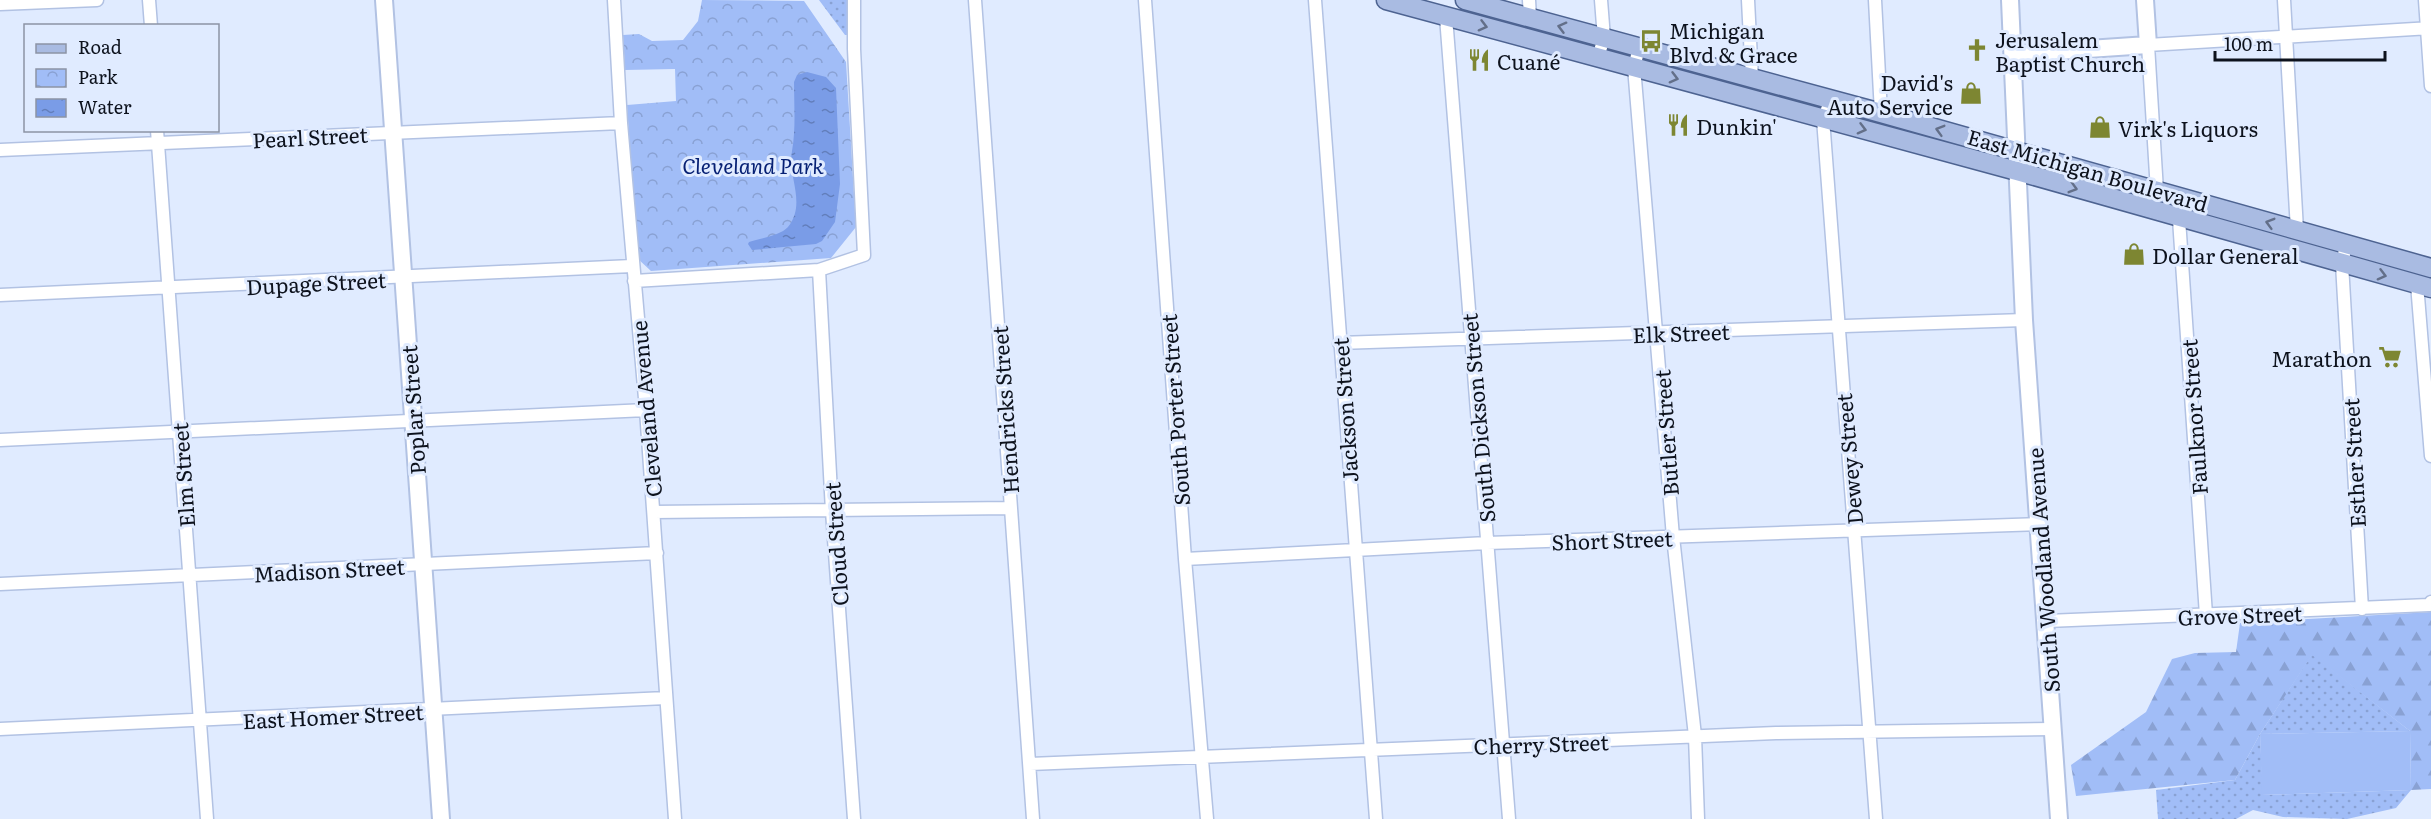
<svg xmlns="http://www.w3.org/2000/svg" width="2431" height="819" viewBox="0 0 2431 819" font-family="Literata,serif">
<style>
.grass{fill:url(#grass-dots)}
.forest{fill:url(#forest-firs)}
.park{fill:url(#park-crowns)}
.garden{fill:#a1bdf7}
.water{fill:url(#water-ripples)}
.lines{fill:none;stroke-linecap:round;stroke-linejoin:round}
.street-casing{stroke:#b2c2e3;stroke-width:15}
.secondary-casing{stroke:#b2c2e3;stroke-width:20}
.primary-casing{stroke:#4d6391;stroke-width:21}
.street{stroke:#fff;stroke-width:12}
.secondary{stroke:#fff;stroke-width:16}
.primary{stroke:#a9bbe2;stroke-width:18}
.oneway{stroke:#636f89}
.labels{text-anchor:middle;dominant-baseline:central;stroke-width:6;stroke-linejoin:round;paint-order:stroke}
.poi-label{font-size:21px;fill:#0d121d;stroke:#e0ebff;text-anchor:start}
.street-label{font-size:21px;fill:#0d121d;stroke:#e0ebff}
.park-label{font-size:21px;font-style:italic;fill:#062074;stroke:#e0ebff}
</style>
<defs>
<pattern id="grass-dots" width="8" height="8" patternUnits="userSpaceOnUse" patternTransform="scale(1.5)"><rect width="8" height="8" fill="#a1bdf7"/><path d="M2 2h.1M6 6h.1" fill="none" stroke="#89a1d3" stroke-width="1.8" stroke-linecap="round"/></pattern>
<pattern id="forest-firs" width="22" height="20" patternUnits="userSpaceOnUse" patternTransform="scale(1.5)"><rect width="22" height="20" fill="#a1bdf7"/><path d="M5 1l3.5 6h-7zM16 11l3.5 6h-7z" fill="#89a1d3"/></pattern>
<pattern id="park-crowns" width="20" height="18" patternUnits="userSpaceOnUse" patternTransform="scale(1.5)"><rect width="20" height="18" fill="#a1bdf7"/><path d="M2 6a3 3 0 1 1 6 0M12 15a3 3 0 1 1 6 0" fill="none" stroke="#89a1d3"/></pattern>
<pattern id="water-ripples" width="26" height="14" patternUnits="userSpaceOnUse" patternTransform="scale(1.5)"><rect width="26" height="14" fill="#7a9ce7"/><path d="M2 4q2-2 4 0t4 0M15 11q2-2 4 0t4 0" fill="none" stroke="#627ebb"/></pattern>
</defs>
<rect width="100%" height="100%" fill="#e0ebff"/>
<path class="grass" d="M819,0h30l-1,35h-3z
M2312,654l98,77 -150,3 3,61 148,-5 -15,18 -49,11 -64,-2 -30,-7 -17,9h-78l-2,-29 79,-10 25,-46z"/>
<path class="forest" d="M2431,612v177l-20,1 -1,-59 -98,-76 -52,79 -25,46 -159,16 -5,-31 75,-53 26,-53 23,-6 41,-1 4,-29z"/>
<path class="park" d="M702,0l102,1 42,61 10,165 -25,31 -180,13 -14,-13 -10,-153 49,-4 -1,-32 -50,1 -2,-35 16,-1 13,7 31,-1 15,-19z"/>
<path class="garden" d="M2410,731l1,59 -149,5 -2,-61z"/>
<path class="water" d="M807,72l19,5 10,11 4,96 -5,38 -13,19 -6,3 -64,6 -4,-6 1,-2c11,-4 31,-6 39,-15 19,-24 -1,-51 4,-76 4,-23 2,-46 2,-69l3,-7z"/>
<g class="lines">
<g class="street-casing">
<path id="street" d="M149,0l2,26
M614,0l7,123 25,287 29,409
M975,0l58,819
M1145,0l40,559 22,260
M1315,0l61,819
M1529,0l1,18
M1748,0l4,79
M1875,0l6,113
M2284,0l13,230
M2425,0l6,86
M0,4l97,-4
M1446,17l63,802
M1639,48l-5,19 39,470 22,199 3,83
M1598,57l6,-19 -3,-38
M1831,100l-8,19 1,13 52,687
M157,130l50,689
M0,150l621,-27
M2157,191l-9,-146 283,-17
M2179,219l27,396
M2346,245l-4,19 20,345
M819,270l13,241 22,308
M634,281l185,-11 45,-15 -10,-206v-49
M2417,284l14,172
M0,295l632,-29
M1339,343l685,-23
M0,440l646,-30
M654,512l357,-4
M1185,559l302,-16 552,-19
M0,584l657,-31
M2047,621l382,-16 2,-3
M0,729l666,-31
M1030,764l746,-31 277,-4"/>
</g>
<g class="secondary-casing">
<path id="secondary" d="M384,0l57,819
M2010,0l14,320 35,499
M2013,54l135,-9 -3,-45"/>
</g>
<g class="primary-casing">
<path id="primary" d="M1386,0l631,171 414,117
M1465,0l416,113 550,155"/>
</g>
<use href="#street" class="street"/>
<use href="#secondary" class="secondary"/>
<use href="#primary" class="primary"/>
</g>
<defs><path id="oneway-chevron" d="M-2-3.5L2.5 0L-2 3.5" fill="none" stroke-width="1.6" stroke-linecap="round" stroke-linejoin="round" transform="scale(1.5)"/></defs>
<g class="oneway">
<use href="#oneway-chevron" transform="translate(1483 26) rotate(15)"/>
<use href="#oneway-chevron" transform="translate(1562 27) rotate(-165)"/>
<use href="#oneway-chevron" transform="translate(1674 78) rotate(15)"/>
<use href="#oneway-chevron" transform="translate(1862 129) rotate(15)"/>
<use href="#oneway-chevron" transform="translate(1940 130) rotate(-164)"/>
<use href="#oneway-chevron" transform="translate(2073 188) rotate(16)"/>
<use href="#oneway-chevron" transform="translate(2270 223) rotate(-164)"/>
<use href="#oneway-chevron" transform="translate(2382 275) rotate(15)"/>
</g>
<defs>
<g id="bus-bare" transform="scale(1.8)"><path d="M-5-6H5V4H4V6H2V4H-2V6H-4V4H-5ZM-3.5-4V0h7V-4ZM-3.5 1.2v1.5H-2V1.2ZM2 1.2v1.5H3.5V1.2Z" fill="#7d8632" stroke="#e0ebff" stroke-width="2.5" paint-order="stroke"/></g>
<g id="church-bare" transform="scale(1.8)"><path d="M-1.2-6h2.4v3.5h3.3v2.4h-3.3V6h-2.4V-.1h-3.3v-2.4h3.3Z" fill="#7d8632" stroke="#e0ebff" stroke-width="2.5" paint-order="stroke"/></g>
<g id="restaurant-bare" transform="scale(1.8)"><path d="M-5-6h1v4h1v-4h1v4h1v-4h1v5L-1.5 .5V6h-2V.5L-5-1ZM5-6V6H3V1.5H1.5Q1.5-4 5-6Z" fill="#7d8632" stroke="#e0ebff" stroke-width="2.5" paint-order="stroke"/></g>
<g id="shop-bare" transform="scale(1.8)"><path d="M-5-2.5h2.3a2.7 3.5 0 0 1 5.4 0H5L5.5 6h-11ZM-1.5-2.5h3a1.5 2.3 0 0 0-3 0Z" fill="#7d8632" stroke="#e0ebff" stroke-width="2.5" paint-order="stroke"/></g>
<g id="supermarket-bare" transform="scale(1.8)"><path d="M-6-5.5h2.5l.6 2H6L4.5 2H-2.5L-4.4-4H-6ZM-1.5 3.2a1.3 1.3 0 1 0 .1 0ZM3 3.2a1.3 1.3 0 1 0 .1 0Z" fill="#7d8632" stroke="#e0ebff" stroke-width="2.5" paint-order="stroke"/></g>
</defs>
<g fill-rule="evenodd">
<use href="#bus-bare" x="1651" y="41"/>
<use href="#church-bare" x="1977" y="50"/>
<use href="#restaurant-bare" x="1479" y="60"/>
<use href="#shop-bare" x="1971" y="93"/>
<use href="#restaurant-bare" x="1678" y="125"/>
<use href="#shop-bare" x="2100" y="127"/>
<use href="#shop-bare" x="2134" y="254"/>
<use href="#supermarket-bare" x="2390" y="357"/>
</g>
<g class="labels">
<g class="poi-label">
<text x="1669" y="29">Michigan<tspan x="1669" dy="24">Blvd &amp; Grace</tspan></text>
<text x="1995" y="38">Jerusalem<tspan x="1995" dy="24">Baptist Church</tspan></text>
<text x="1497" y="60">Cuané</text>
<text x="1953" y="81" text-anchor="end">David's<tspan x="1953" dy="24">Auto Service</tspan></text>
<text x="1696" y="125">Dunkin'</text>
<text x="2118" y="127">Virk's Liquors</text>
<text x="2152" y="254">Dollar General</text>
<text x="2372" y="357" text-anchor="end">Marathon</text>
</g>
<g class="street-label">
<text transform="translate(310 136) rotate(-3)">Pearl Street</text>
<text transform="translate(2088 169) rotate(16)">East Michigan Boulevard</text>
<text transform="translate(316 282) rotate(-3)">Dupage Street</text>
<text transform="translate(1681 332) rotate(-2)">Elk Street</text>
<text transform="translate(645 409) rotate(-95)">Cleveland Avenue</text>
<text transform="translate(412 410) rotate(-94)">Poplar Street</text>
<text transform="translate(1004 410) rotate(-94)">Hendricks Street</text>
<text transform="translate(1174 410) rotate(-94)">South Porter Street</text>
<text transform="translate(1344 410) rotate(-94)">Jackson Street</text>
<text transform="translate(2193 417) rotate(-94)">Faulknor Street</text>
<text transform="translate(1477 418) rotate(-95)">South Dickson Street</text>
<text transform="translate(1665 433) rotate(-94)">Butler Street</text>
<text transform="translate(1848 459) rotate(-95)">Dewey Street</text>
<text transform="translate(2353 463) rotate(-93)">Esther Street</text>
<text transform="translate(182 475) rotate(-94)">Elm Street</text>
<text transform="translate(1612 539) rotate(-2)">Short Street</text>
<text transform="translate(835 544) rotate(-94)">Cloud Street</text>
<text transform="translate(329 569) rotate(-3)">Madison Street</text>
<text transform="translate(2042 570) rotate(-94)">South Woodland Avenue</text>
<text transform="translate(2240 614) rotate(-2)">Grove Street</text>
<text transform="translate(333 715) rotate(-3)">East Homer Street</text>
<text transform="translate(1541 743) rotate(-2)">Cherry Street</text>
</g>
<g class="park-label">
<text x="753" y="164">Cleveland Park</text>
</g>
</g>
<rect x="24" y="24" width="195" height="108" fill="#e0ebff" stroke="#8c94a5" stroke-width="1.5"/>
<rect x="36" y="44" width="30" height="9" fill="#a9bbe2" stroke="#8c94a5" stroke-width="1.5"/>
<text x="78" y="54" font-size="18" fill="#0d121d">Road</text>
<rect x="36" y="69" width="30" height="18" fill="url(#park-crowns)" stroke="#8c94a5" stroke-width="1.5"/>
<text x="78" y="84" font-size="18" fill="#0d121d">Park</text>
<rect x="36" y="99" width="30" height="18" fill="url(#water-ripples)" stroke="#8c94a5" stroke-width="1.5"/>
<text x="78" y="114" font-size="18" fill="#0d121d">Water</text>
<path d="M2215 51v9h170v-9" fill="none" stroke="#0d121d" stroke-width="3"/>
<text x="2224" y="51" font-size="18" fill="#0d121d" stroke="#e0ebff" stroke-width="4.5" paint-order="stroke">100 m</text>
</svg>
